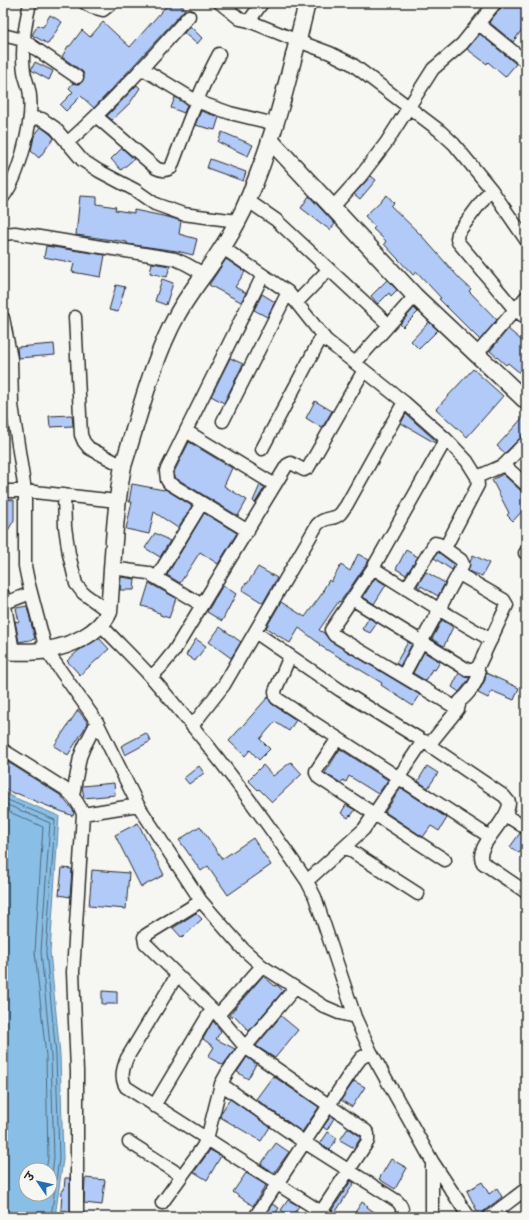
<svg xmlns="http://www.w3.org/2000/svg" width="529" height="1220" viewBox="0 0 529 1220" font-family="Pangolin,'Playpen Sans Deva',sans-serif">
<style>
.water{fill:#89bfe7;stroke:#63849c;fill-rule:evenodd}
.lines{fill:none;stroke-linecap:round;stroke-linejoin:round}
.shore{stroke:#516676;stroke-width:1}
.building{fill:#b1caf8;stroke:#2b2b2b}
.minor-casing{stroke:#2b2b2b;stroke-width:15}
.major-casing{stroke:#2b2b2b;stroke-width:19}
.minor{stroke:#f6f6f2;stroke-width:12}
.major{stroke:#f6f6f2;stroke-width:16}
</style>
<rect width="100%" height="100%" fill="#f6f6f2"/>
<filter id="ink" filterUnits="userSpaceOnUse"><feTurbulence type="fractalNoise" baseFrequency=".025" numOctaves="2"/><feDisplacementMap in="SourceGraphic" scale="8" xChannelSelector="R" yChannelSelector="G"/><feConvolveMatrix kernelMatrix="1 2 1 2 8 2 1 2 1" color-interpolation-filters="sRGB"/></filter>
<g filter="url(#ink)">
<path class="water" d="M3,793l56,23 -9,136 10,103 3,104 -8,58h-52zM26,1170h24v24h-24z"/>
<g class="lines">
<path class="shore" d="M3,798l52,22 -9,132 10,103 3,104 -8,58
M3,803l47,20 -9,129 10,104 3,102 -4,31
M3,809l40,18 -8,125 11,104 2,102 -2,12"/>
</g>
<path class="building" d="M169,3h9l7,6 -61,67 -30,32 -13,-12 -15,15 -6,-6 13,-13 -4,-4 4,-5 7,1 4,-6 -1,-6 -21,-15 6,-11h2l12,-16 8,7 13,-15 27,25z
M502,3h24v21l-13,18 -24,-20 12,-14z
M50,15l12,7 -14,22 -16,-9 6,-10 5,2z
M190,26l12,12 -5,6 -13,-11z
M480,34l36,30 -11,13 -17,-15 -1,2 -20,-15z
M35,62l18,9 -4,9 -18,-10z
M137,85l3,3 -10,15 -18,17 -5,-4z
M175,97l12,8 -3,8 -13,-5z
M201,111l18,6 -4,13 -20,-5z
M41,127l9,7 4,4 -15,20 -8,-7 3,-15z
M222,132l31,13 -5,11 -30,-14z
M122,148l12,11 -13,11 -10,-11z
M210,159l36,13 -3,9 -36,-13z
M371,176l5,4 -16,19 -6,-5z
M387,195l7,8 -3,3 30,29 39,44 11,10 -2,2 28,29 -17,20 -41,-41 2,-1 -24,-26 -4,3 -29,-31 2,-3 -13,-12 2,-2 -10,-11z
M80,196l17,1v7l19,3 -1,3 19,3v-3l34,7 13,4 -2,13 18,5 -4,16 -16,-4 -50,-7v-2l-51,-7z
M309,196l26,28 -5,6 -29,-22z
M46,246l59,9 -4,22 -29,-5 2,-9 -30,-6z
M226,259l19,13 -10,15 11,6 -5,9 -32,-17z
M152,263l18,3 -3,11 -17,-4z
M162,279l11,4 -7,22 -11,-4z
M387,280l10,10 -6,6 -2,-3 -11,11 -7,-8z
M116,285l9,2 -7,25 -9,-2z
M262,294l13,8 -8,15 -13,-7z
M414,308l4,4 -15,15 -3,-3z
M429,322l9,8 -19,19 -8,-8z
M508,329l18,15v34l-18,-15 -2,2 -16,-14z
M54,344l1,11 -37,3 -1,-11z
M230,358l13,6 -19,39 -13,-7z
M473,369l30,27 -36,41 -31,-28z
M315,401l17,10 -10,17 -16,-10z
M406,414l30,27 -1,2 -34,-20z
M526,414v21l-5,2 -16,16 -8,-7z
M72,415l1,11 -23,1 -1,-11z
M189,442l43,26 -8,18 23,14 -9,16 -64,-39v-5z
M503,474l18,17 5,1v15l-13,14 -6,-6 2,-2 -17,-33z
M132,484l32,6 1,-1 27,17 -14,22 -24,-16 -5,22 -23,-5 6,-27h-3z
M260,485l5,2 -10,16 -2,-2z
M3,499l11,1v20l-11,19z
M204,513l33,20 -19,31 -18,-12 -20,31 -13,-8z
M155,533l15,8 -10,16 -15,-9z
M406,550l12,7 -12,18 -10,-6z
M438,552l17,13 -3,5 -18,-12z
M358,554l11,6 -21,31 -8,11 -1,-1 -20,29 5,3 6,8 90,54 -7,11 -32,-21 1,-2 -63,-38 1,-1 -21,-16 -9,15 -24,-15 15,-26 24,15 19,-26 -1,-1 6,-10 2,2 10,-17 9,6z
M473,555l16,8 -7,13 -14,-5 2,-9z
M258,567l19,11 -14,25 -21,-13 4,-7 1,1z
M426,572l19,11 -7,13 -17,-10 -1,2 -3,-2z
M121,577l14,2 -1,11h-14z
M375,578l11,7 -12,19 -11,-7z
M149,583l27,15 -7,20 -9,-3v-2l-7,-2v-2l-11,-3z
M223,585l13,9 -14,27 -15,-9z
M27,606l8,33 -16,3 -4,-21 4,1 -3,-14z
M369,618l8,5 -7,10 -8,-4z
M442,620l11,7 -9,19 -12,-7z
M220,627l21,15 -10,16 -22,-16z
M99,638l10,11 -29,26 -13,-14 11,-10z
M196,639l10,7 -11,15 -9,-6z
M408,642l4,2 -12,22 -4,-3z
M424,652l16,10 -5,8 -3,-1 -6,12 -13,-8z
M459,673l5,4 6,1 -11,14 -7,-5z
M486,673l33,15 -5,12 -22,-9 -4,7 -10,-5 7,-13z
M268,697l4,7 24,16 -7,11 -14,-9 -15,17 10,10 -11,11 -9,-10 -5,6 -16,-15z
M78,710l10,13 -20,32 -14,-9z
M146,733l5,8 -26,14 -4,-9z
M340,749l48,31 -10,14 -29,-18 -3,6 -3,-2 -2,3 -16,-10z
M3,759l57,36 13,15 1,2 -1,4 -38,-15 -19,-8 -1,1 -12,-6z
M291,762l11,12 -30,28 -13,-13 -1,1 -10,-10 15,-15 10,11z
M199,766l5,7 -15,11 -5,-6z
M427,766l11,7 -10,15 -10,-7z
M114,783l1,12 -31,3 -2,-12z
M401,788l46,30 -8,13 -8,-5 -8,11 -38,-25z
M346,805l9,5 -4,6 -1,-1 -2,3 -7,-5z
M138,823l26,52 -23,12 -26,-52z
M200,826l22,33 31,-21 18,27 -43,30 -20,-29 -7,5 -22,-31z
M520,833l6,2v8l-7,10 -9,-6z
M62,868l10,1 -2,28 -11,-2z
M92,870l37,3 -3,36 -37,-3z
M196,913l6,6 -20,19 -9,-10z
M263,976l12,10 2,-1 6,6 -34,40 -15,-16 -2,3 -3,-3z
M102,991l15,1v12h-15z
M281,1016l17,14 -23,28 -19,-12z
M213,1021l8,10 -5,8 19,10 -12,16 -15,-8 6,-10 -11,-8z
M247,1057l9,7 -8,15 -11,-7z
M273,1076l46,31 -17,25 -46,-33z
M354,1081l11,6 -13,20 -11,-7z
M230,1099l40,28 -9,14 -41,-24 1,-4z
M331,1116l3,2 -7,12 -4,-3z
M348,1128l12,8v3l-6,9 -14,-8z
M328,1132l9,6 -7,12 -10,-6z
M276,1143l13,9 -15,21 -13,-9z
M210,1150l11,6 -14,24 -13,-8z
M391,1159l16,9 -12,21 -16,-10z
M246,1173l20,12 -13,21 -20,-14z
M65,1178h5v33l-9,-1 1,-20h2z
M85,1178l20,2 -3,25 -18,-2z
M351,1181l3,2 -19,30 -3,-3z
M482,1182l7,12 8,-6 5,9 -18,14 -4,6 -13,-26z
M288,1200l11,6 -8,11 -10,-7z
M362,1202l6,4 -1,1 15,10h-30z
M272,1204l7,4 -6,9h-9z"/>
<g class="lines">
<g class="minor-casing">
<path id="minor" d="M85,3l7,4 11,3 9,-7
M220,3l20,16 9,2 13,-18
M249,21l49,20 32,12 22,11 88,67 14,13 37,45 35,51
M479,24l47,38
M3,35l20,5 54,37
M143,69l53,32 34,12 45,11
M97,117l59,51c6,3 9,3 15,0 15,-39 28,-77 48,-114
M30,118l12,1 13,9 27,32 17,11 36,19 20,14 28,10 54,7
M67,143c44,-39 83,-83 122,-127
M491,189l-33,44 -1,6 1,3 57,68 11,8
M3,197c16,-20 30,-75 27,-100 0,-7 -3,-14 -5,-21 -2,-7 -2,-14 -2,-21 0,-18 3,-35 7,-52
M247,200l29,20 113,105
M333,207l27,-30 26,-34 47,-74 29,-25 33,-41
M3,234l12,-1 160,26 11,5 18,10
M223,248l65,44 38,48 78,62 42,37 21,22 10,16 1,8 -33,63
M297,302l32,-33
M75,317l6,118 3,7 5,6 34,18
M3,318l8,41 1,46 13,86v75l3,15 18,69 51,72 41,83 63,96 42,48 19,17 63,41 14,6 16,4
M477,354l49,-57
M355,363l60,-67
M223,421l65,-129
M186,431l89,54
M446,439l-73,129 -42,62 3,5 124,74
M262,449l60,-113
M504,465l22,20
M477,477l27,-12 22,-23
M3,491h22l92,10
M64,495l1,32 4,27 7,30 7,9 26,19
M248,531l-79,-48 -2,-3 -1,-9 97,-196
M525,553l1,-1
M112,568l36,5 54,32
M373,568l67,42 51,30
M157,577l45,-74
M3,595l10,56
M352,599l116,71h5l5,-3 29,-62 -3,-5 -45,-26
M5,603l26,-10
M101,625c17,18 35,35 51,53 56,64 107,133 155,203l8,16 40,120 16,35 61,109 37,56
M255,632l85,58 83,51 81,55 5,6c1,19 -37,45 -26,61l43,29
M290,656l-15,35 1,7 214,139
M403,676l59,-109 1,-3 -2,-4 -22,-16 -4,-1 -29,46
M151,677l10,-10 13,-16 113,-186 4,-2 13,7 4,-2 56,-98
M192,726l32,-41 93,-160c9,-10 16,-4 23,-11 2,-2 4,-6 6,-8l58,-104
M338,738l-22,33v2l3,5 126,82
M3,750l62,39c9,8 14,14 18,25l-10,158 4,99v146
M73,795l7,-38 4,-10 13,-25
M83,814l55,-9
M505,815l21,13
M345,847l73,47
M307,881l57,-52 59,-88 5,1 5,-2 25,-31 2,-8c8,-6 17,-18 19,-28
M201,901l-55,34 -2,2 1,6 73,72 27,32 121,84 2,3v7l-47,71
M177,975l-50,83c-4,10 -7,20 -1,29l203,130
M218,1015l44,-49
M221,1084l83,58 93,59c5,5 7,9 3,16
M154,1106l58,-97
M129,1142l53,34
M162,1203l40,-55 5,-9 14,-55 6,-11 18,-26 50,-59
M255,1217l100,-151 6,-8 10,-6
M432,1217v-56
M489,1217l37,-28"/>
</g>
<g class="major-casing">
<path id="major" d="M270,140l145,156 111,105
M3,651c14,1 30,2 44,-1 23,-4 52,-16 62,-38 4,-49 5,-98 14,-146 16,-50 29,-105 54,-151 13,-24 31,-44 45,-67 8,-12 15,-25 21,-37 30,-66 47,-138 64,-208"/>
</g>
<use href="#minor" class="minor"/>
<use href="#major" class="major"/>
</g>
</g>
<rect width="529" height="1220" fill="none" stroke="#f6f6f2" stroke-width="16"/>
<rect x="8" y="8" width="513" height="1204" fill="none" stroke="#2b2b2b" stroke-width="1.5" filter="url(#ink)"/>
<g transform="translate(38 1182) rotate(304)"><circle r="19" fill="#f6f6f2" stroke="#a5a5a2"/>
<path d="M0-3L7 15L0 10L-7 15Z" fill="#1f6fb2"/>
<text y="-6" font-size="11" font-weight="bold" text-anchor="middle" fill="#2b2b2b">उ</text>
</g>
</svg>
